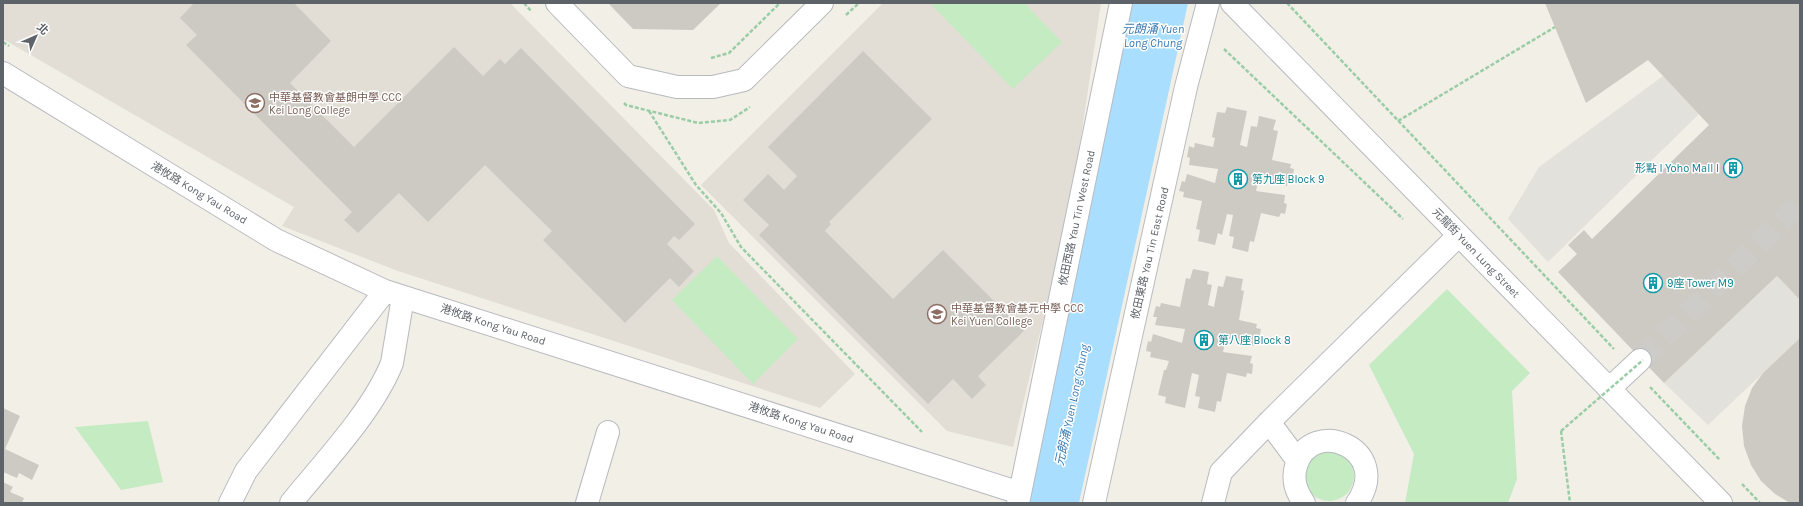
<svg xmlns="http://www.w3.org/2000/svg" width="1803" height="506" viewBox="0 0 1803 506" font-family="Karla,'Noto Sans TC',sans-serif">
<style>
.industrial{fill:#e3e1db}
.education{fill:#e2ded6}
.green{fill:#c4ebc2}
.water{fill:#aadeff}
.building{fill:#cdcac4}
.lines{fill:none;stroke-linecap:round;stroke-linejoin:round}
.minor-tunnel{stroke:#cdccc8;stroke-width:22;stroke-dasharray:22 11;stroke-linecap:butt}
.minor-casing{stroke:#b7babf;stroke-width:24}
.path{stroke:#9acda6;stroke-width:2.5;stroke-dasharray:4 2;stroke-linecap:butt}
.minor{stroke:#fff;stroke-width:22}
.path-bridge{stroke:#9acda6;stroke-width:2.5;stroke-dasharray:4 2;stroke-linecap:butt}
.labels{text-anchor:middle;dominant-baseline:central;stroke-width:3;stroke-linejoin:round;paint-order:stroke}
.education-label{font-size:11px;fill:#785e54;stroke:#fff;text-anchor:start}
.culture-label{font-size:11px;fill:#0d838f;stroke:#fff;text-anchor:start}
.street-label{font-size:11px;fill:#5e6369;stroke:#fff}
.water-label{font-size:12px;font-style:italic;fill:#397ab2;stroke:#fff}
</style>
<rect width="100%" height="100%" fill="#f2efe7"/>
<path class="industrial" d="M1663,76l36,38 -151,148 -40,-43 31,-52z
M1777,276l23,24v38l-92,87 -44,-42z"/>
<path class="education" d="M3,3h507l204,207 15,33 126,131 -35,34 -422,-137 -116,-45 12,-19 -291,-168z
M883,3h218l-29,194 -59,250 -66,-16 -246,-246z"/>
<path class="green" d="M930,3h94l38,39 -49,47z
M717,256l81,83 -45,45 -81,-84z
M1447,289l83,84 -18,18 5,88 -9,24h-103l9,-49 -45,-89z
M148,421l15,61 -42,8 -46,-63z
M1304 476a25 25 0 1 1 50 0a25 25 0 1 1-50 0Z"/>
<path class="water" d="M1133,3h55l-109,500h-56z"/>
<path class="building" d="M192,3h102l37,38 -41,42 64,64 100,-100 29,29 17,-17 5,5 16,-16 174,176 -16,16 -5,-4 -7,8 27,27 -15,16 -9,-9 -45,45 -82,-83 9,-9 -67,-66 -57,57 -29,-29 -41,40 -14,-13 8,-8 -166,-167 11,-10 -17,-17 13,-14z
M608,3h113l-28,27 -60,-1z
M1545,3h255v297l-23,-24 -113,107 -106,-111 19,-18 -9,-9 16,-15 8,9 117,-114 -61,-65 -62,43z
M863,51l69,68 -103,103 2,2 -6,7 68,68 50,-49 81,81 -46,45 8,9 -14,14 -19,-20 -25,25 -169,-169 10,-10 -26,-25 25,-26 16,16 13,-14 -29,-29z
M1227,107l20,4 -7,34 7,2 4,-21 6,1 2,-11 17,4 -3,10 5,1 -6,29 19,4 -1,4 4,1 -2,10 -3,-1 -2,8 -28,-8 -3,13 29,4 -1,8 3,1 -2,10 -4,-1 -2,4 -18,-4 -7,29 -4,-1 -2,11 -16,-4 2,-11 -5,-1 4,-21 -6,-1 -5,21 -4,-2 -3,12 -17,-4 2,-11 -4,-1 6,-28 -19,-4 1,-5 -5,-1 3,-10 3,1 2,-8 28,9 3,-14 -29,-4 1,-7 -3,-1 2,-11 5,2 1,-5 18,4 2,-9 -3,-1 5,-25 8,1z
M1193,269l16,3 -2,12 5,1 -4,20 6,2 4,-21 5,1 3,-11 17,3 -2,11 3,1 -5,29 18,4 -1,4 5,1 -2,10h-4l-1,7 -28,-8 -3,14 29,4 -2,7 3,1 -1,10 -5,-1 -1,4 -19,-4 -6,29 -4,-1 -2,11 -17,-4 2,-11 -5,-1 4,-21 -7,-2 -7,35 -20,-5 1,-6 -8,-2 6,-25h2l3,-9 -19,-4 1,-5 -5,-1 2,-10 3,1 2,-8 29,9 3,-14 -30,-4 2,-8h-4l3,-11 4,1 1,-4 19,4 6,-29 4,1z
M1800,338v165h-10l-15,-9 -14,-13 -10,-16 -7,-19 -2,-20 3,-20 7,-18 11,-15z
M3,408l17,8 -15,33 34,16 -7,15 -13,-7 -2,5 -14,-6z
M3,482l10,5 -3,5 14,6 -2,5h-19z"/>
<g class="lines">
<path class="minor-tunnel" d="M1640,360l160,-157"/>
<g class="minor-casing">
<path id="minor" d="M557,3l71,73 49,11h36l31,-7 78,-77
M1232,3l489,500
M3,73l273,167 109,51 635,202
M1609,389l31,-29
M1269,422l29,39
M230,503l16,-32 139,-180
M291,503c33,-41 82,-92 101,-140l11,-66
M587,503l21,-71
M1018,503l103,-500
M1094,503l92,-416 22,-84
M1213,503l8,-31 48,-50 190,-187
M1304,503c-8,-12 -12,-23 -8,-37 15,-51 98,-17 61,37"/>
</g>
<path class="path" d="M524,3l7,8
M1287,3l327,346
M846,15l13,-12
M3,42l6,4
M1224,49l179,170
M711,58l18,-5 51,-50
M624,103l2,2 72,18 32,-3 20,-13
M649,111l47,74 25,28 20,34 181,185
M1398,121l157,-94
M1650,387l70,73
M1561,431l9,72
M1742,484l18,19"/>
<use href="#minor" class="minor"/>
<path class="path-bridge" d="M1561,431l82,-71"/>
</g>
<defs>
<g id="school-ring" transform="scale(1)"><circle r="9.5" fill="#fff" stroke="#8d6e63" stroke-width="1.5"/><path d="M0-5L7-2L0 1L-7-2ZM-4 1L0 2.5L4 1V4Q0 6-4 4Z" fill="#8d6e63"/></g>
<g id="building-ring" transform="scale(1)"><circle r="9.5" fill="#fff" stroke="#0f9aa8" stroke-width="1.5"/><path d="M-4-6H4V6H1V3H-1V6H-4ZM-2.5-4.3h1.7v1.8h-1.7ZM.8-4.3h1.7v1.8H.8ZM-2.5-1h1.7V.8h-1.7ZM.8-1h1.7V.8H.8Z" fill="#0f9aa8"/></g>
</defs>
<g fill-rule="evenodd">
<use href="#school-ring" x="255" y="103"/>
<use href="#building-ring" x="1733" y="168"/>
<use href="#building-ring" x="1238" y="179"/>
<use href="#building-ring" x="1653" y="283"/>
<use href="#school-ring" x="937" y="314"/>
<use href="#building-ring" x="1204" y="340"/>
</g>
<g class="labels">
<g class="education-label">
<text x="269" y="97">中華基督教會基朗中學 CCC<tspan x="269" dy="13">Kei Long College</tspan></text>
<text x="951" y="308">中華基督教會基元中學 CCC<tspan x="951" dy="13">Kei Yuen College</tspan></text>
</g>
<g class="culture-label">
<text x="1719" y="168" text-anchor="end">形點 I Yoho Mall I</text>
<text x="1252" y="179">第九座 Block 9</text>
<text x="1667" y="283">9座 Tower M9</text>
<text x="1218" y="340">第八座 Block 8</text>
</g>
<g class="street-label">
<text transform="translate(199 193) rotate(31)">港攸路 Kong Yau Road</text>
<text transform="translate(1077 218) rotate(-78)">攸田西路 Yau Tin West Road</text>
<text transform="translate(1150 253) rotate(-77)">攸田東路 Yau Tin East Road</text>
<text transform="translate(1476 253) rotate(46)">元龍街 Yuen Lung Street</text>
<text transform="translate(493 325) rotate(18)">港攸路 Kong Yau Road</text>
<text transform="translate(801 423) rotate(18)">港攸路 Kong Yau Road</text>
</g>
<g class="water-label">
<text x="1153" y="29">元朗涌 Yuen<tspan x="1153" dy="14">Long Chung</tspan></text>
<text transform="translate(1072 405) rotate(-78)">元朗涌 Yuen Long Chung</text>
</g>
</g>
<rect width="1803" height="506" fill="none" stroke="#5e6369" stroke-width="8"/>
<g transform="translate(36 36) rotate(45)" stroke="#ffffff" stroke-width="3" paint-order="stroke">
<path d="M0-3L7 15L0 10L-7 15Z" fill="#5e6369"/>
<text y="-6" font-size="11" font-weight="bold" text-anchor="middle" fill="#5e6369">北</text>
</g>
</svg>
